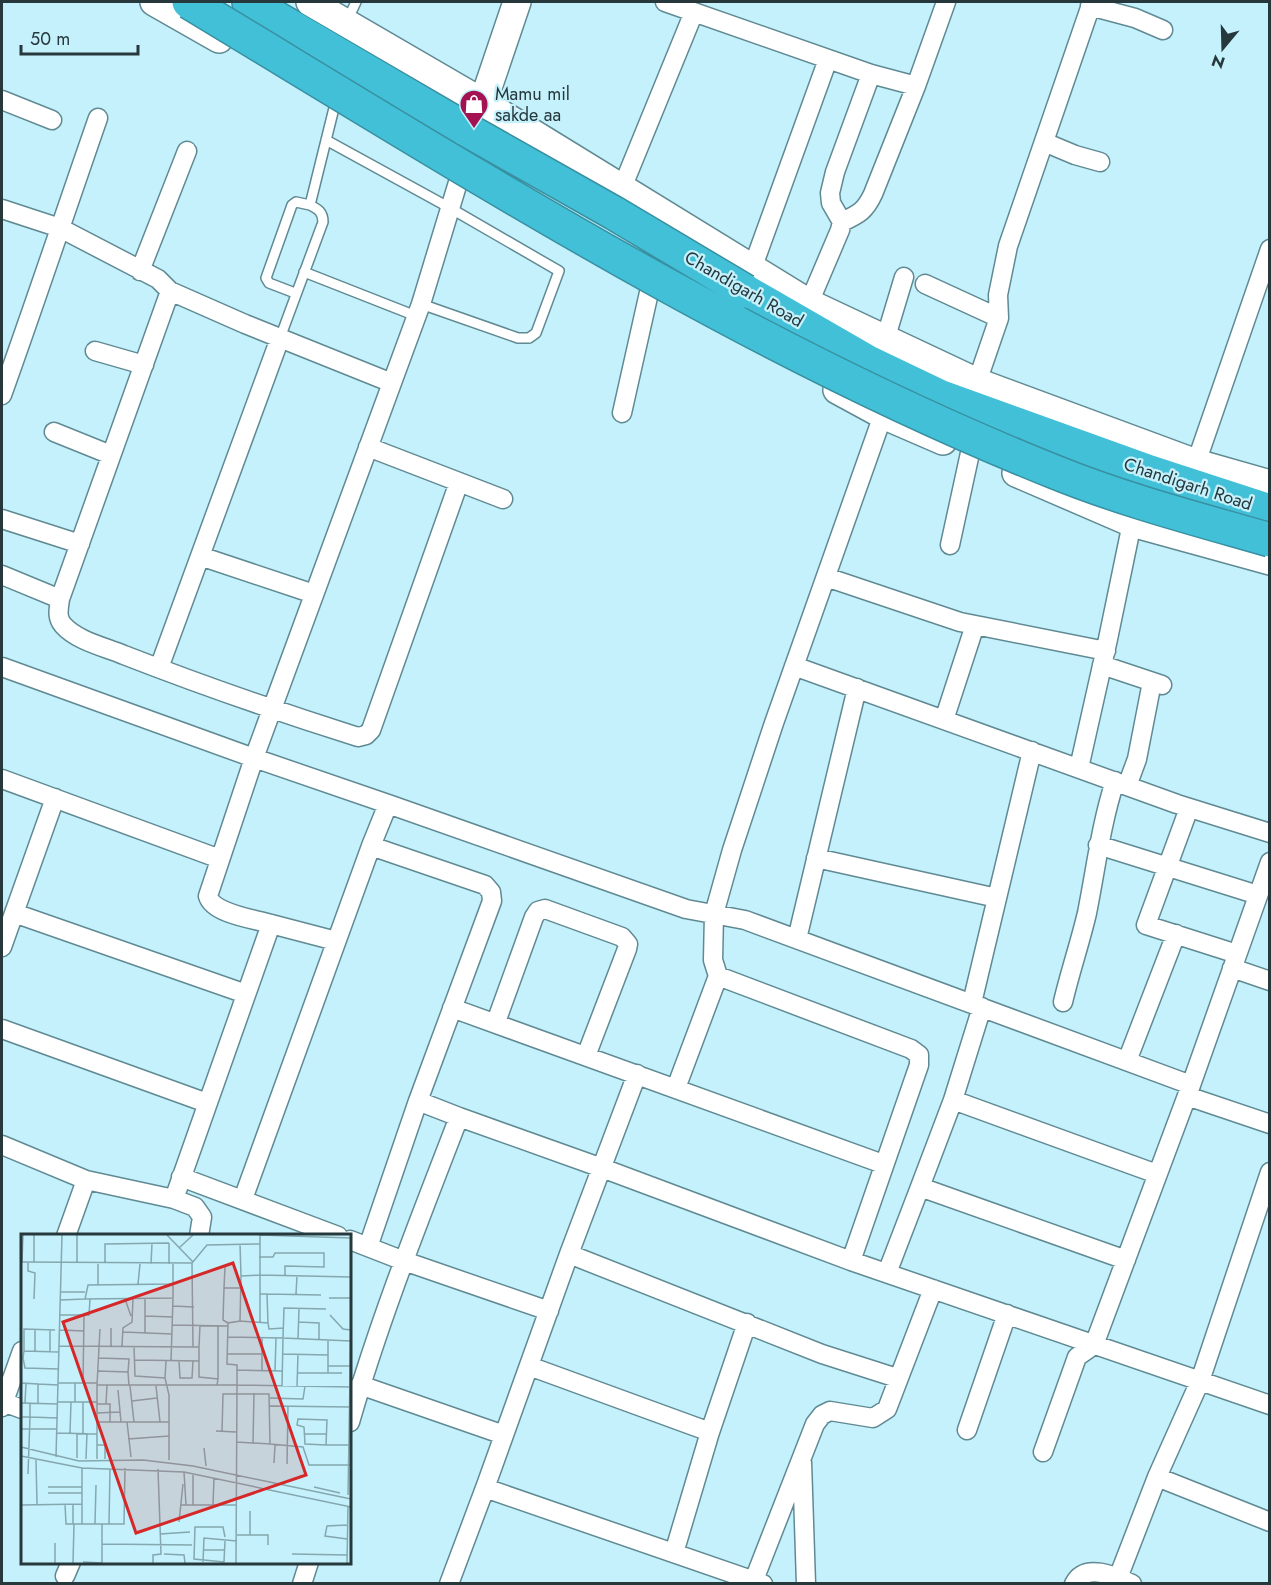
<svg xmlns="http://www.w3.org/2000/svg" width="1271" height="1585" viewBox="0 0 1271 1585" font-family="Jost,sans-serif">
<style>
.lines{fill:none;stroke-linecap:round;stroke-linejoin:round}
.lane-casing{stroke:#608a93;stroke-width:12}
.street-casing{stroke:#608a93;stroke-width:21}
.secondary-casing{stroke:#608a93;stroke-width:30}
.highway-casing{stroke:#3890a1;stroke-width:36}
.lane{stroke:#fff;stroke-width:9}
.street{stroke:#fff;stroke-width:18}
.secondary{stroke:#fff;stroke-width:27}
.highway{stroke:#42c0d8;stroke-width:33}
.highway-bridge-casing{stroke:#3890a1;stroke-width:36;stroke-linecap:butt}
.highway-bridge{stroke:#42c0d8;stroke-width:33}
.labels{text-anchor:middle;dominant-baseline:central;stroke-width:4.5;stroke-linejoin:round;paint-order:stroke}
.poi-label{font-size:18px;fill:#26383c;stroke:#c4f1fb;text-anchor:start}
.street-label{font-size:18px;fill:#26383c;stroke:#c4f1fb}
.inset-road{fill:none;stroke:#85a7af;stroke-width:1.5}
.view{fill:#d62828;fill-opacity:0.15;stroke:#d62828;stroke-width:3}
.inset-edge{fill:none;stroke:#26383c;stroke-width:3}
</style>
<rect width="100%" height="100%" fill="#c4f1fb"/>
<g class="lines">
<g class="lane-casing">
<path id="lane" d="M347,21l9,-19
M326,140l124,68 109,63 -23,62 -7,5h-11l-97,-34
M304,272l112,44
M295,293l-26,-10 -3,-5 26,-73 4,-3 14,3
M280,338l43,-116c0,-10 -5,-13 -13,-17l25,-101"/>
</g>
<g class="street-casing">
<path id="street" d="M665,2l206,72 45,12
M1090,6l45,12 28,12
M2,100l50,20
M1044,142l31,13 25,7
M622,188l72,-176
M2,209l58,19 98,51 12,12
M842,222c17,-8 23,-11 31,-28l43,-108 30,-84
M752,269l76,-210
M140,271l47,-120
M925,284l74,34
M809,303l31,-73 2,-8 -11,-19 -1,-10 5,-21 36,-98
M885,340l19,-63
M95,351l49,14
M977,382l22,-64 -1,-23 10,-49 84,-244
M392,383l-147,-59 -75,-33 -110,308c-1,9 -4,18 3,26 14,16 42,22 61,30 77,30 155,57 234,82l8,-2 5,-5 88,-248
M2,395c33,-92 64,-185 96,-277
M622,413l28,-125
M54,432l57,23
M368,447l135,52
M1196,463l74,-214
M2,519l78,25
M950,545l20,-92
M200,556l114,38
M2,575l58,24
M826,577l134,45 146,29
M1102,665l60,20
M794,666l383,138 93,29
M2,667l252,91 -46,138c5,18 46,23 63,28l-97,275 -88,-19 -20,56
M159,668l121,-330
M944,720l31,-95
M1079,768l29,-129 24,-116
M2,779l218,80
M1127,786l10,-27 15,-77
M388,804l298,105 59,11 446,165 -97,260 -17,12 -34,95
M1189,808l-43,117 91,29
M1098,845l160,50
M816,858l181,40
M14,913l232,81
M271,924l65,17
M797,939l60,-251
M2,947l53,-149
M1232,968l38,13
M718,976l-5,-16 1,-46 18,-64 42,-127 109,-308
M1063,1002c7,-30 17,-59 24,-89 9,-45 14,-89 28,-132
M972,1003l60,-252
M982,1007l-29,93 204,74
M452,1008l431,156
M496,1022l38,-105 4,-6 7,-2 77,28 6,7 -1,5 -41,107
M2,1029l205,74
M1127,1061l49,-127
M1191,1085l79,-223
M676,1088l42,-112 193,73 8,6v10l-68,196
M1187,1096l83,28
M953,1100l-33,87 206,73
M459,1117l143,51 249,93 419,144
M2,1145l84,35
M181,1177l157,59
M174,1199l21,8 7,10 -3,19
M243,1199l128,-353
M350,1240l54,21 145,50
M368,1247l50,-146
M569,1254l253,100 75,24
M887,1273l33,-86
M529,1366l181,66
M360,1385l144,50
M3,1402l19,7
M2,1407l20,-56
M350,1422c30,-104 70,-204 109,-305l-41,-16 74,-200 -1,-9 -6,-7 -114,-39 17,-42 -134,-46 167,-454 38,-125
M967,1430l40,-116
M802,1462l4,122
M1157,1477l113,45
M485,1488l84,-234 68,-180
M674,1553l36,-121 37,-109
M65,1576l6,-14
M1118,1578l39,-101 43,-96 70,-209
M754,1580l61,-156 7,-9 8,-4 43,7 14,-9 46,-120
M302,1584l7,-22
M449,1584l36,-96 278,96
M1074,1584c11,-22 41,-8 58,0"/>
</g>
<g class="secondary-casing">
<path id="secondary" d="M154,2l65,37
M310,2l172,100 327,201 168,79 219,81 74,21
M477,120l40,-118
M837,390l46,25 60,26
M1016,473l116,50 138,38"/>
</g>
<g class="highway-casing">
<path id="highway" d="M249,2l218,128
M745,291l125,72 69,33 211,76 120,39"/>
</g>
<use href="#lane" class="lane"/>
<use href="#street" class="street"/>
<use href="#secondary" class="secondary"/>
<use href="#highway" class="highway"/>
<g class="highway-bridge-casing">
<path id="highway-bridge" d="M189,2c280,169 560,348 866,470 69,28 142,47 215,68
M467,130l147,83 131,78"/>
</g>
<use href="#highway-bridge" class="highway-bridge"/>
</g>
<defs>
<g id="shop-pin" transform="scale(1.5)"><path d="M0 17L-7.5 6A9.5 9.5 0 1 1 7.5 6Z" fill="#a51251" stroke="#c4f1fb"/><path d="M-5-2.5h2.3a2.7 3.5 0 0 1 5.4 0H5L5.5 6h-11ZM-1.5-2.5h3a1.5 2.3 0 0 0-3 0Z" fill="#fff"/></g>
</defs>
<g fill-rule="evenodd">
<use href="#shop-pin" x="474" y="104"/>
</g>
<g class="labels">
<g class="poi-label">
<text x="495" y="94">Mamu mil<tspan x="495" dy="21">sakde aa</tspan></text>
</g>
<g class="street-label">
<text transform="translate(744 289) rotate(30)">Chandigarh Road</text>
<text transform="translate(1188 484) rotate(18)">Chandigarh Road</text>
</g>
</g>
<g transform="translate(21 1234)">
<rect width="330" height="330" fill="#c4f1fb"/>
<path class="inset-road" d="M146,1l26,27M219,10l1,32 19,-1v-31M158,14l14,-13M238,23h14l2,-4h49v14l-39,-1v10M0,28l171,1M1,28l1,-27M7,28v9l7,2 -1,26M13,28v-27M56,29v-28M84,29v-19l64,-1M77,30v21M130,30l1,-21M148,30v-21M152,30v20l-85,1 -3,14 88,-1v-14M204,33l-1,21h17M220,42l-1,45 -12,2 -1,41 10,1v20l114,2M117,50l2,-20M203,54l-1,32 5,3M40,58h24M239,60v29M246,60l54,1M275,60l1,-18M308,64h22M104,65l6,17M124,65v34M39,66l25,-1M152,72l21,1M305,75l-42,-1 -1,30 68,3M39,81h29l1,-16M309,81l13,14 8,1M124,82l28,1M219,87l28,2 -1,-29h-7v-19l91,2M278,88l20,1v17M247,89l1,6 15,-1M151,91l56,1M90,94v18M14,95v23M79,95l-3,56h120M39,96l24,1M102,98l49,2M207,103l55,1 -1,48M277,105l1,-30M38,112l134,1M101,112l1,-18 9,-6 1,-23M113,112l1,30 30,2 1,-17M178,113l1,-22M3,117v-22l31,1M29,118v-22M206,120h35M261,120l46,1M77,124l31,1 -1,13M114,126l64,1M150,127l2,-63M158,127l1,17h12l1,-17M307,132h22M38,135l-34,-1 -2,-10 1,-7 35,1M216,136l45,1M76,137l31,1 1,14M241,137v-33M254,137l1,-33M276,139h45M307,139v-33M144,144l4,17v65M197,145v-53M0,149l17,1v19M37,149h39M54,149v19M62,149l1,-67M17,150l20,1M109,152l4,36M135,152l4,36M276,152l1,-32M97,156l3,32M249,164l33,1 2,-13M111,167l25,-3M37,168h39M0,169l37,1M4,169l1,-20M76,170h13v18M85,170l1,-19M249,172l80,1M76,179l23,-1M0,183h9v-13M76,188h72M106,188l4,35M0,195h36M195,197l20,1M201,198l1,-38h46l1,50 -34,-2M36,199l40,1M49,199l1,-31M62,199v-31M283,200h22M107,205l41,-3M232,209l1,-50M249,210l33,3 6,18h42M76,211h8v14M305,211l-21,-1 -1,-17 -7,-2 1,-6 29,1 -1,25h23M0,213l58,14 64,-1 50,6 158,33M183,214l2,18M0,222l61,12 102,4 167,35M35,223l6,-222M56,224v-25M65,225l1,-26M76,225v-74M15,226l1,44M253,229l1,-18M266,230l1,-58M163,238l2,33M7,240l2,-57 28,1M27,253h34M293,253l26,6M27,259h34M327,261l3,-177M44,270l1,20h58l1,-56M0,271l61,-1M159,271h57M172,271v-32M192,271l1,-27M229,277v24M158,288l4,-38M52,290v-20M61,290v-56M74,290l1,-39M88,290l1,-55M139,300l30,-2M216,301h31v10M204,303l-2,-10h-28l-1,32 30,3 1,-21M326,305l-22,-3 2,-10 20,-1M34,309v20M81,310l90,1M182,316h22M143,320l20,1 1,8M271,320l55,1M62,328l19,1M182,328l1,-24 33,3M52,329l1,-39M81,329v-39M132,329v-8l8,-1 -3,-85M215,329l1,-178h-20l1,-6 -19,-2v-30h-6l-1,-84 15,-18 53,-1v-9l91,3M326,329l1,-57"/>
<path class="view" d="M212,29l73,212 -170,58 -73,-211z"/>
<rect width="330" height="330" class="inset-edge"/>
</g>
<rect width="1271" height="1585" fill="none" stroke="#26383c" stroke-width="6"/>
<g transform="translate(1223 48) rotate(199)" stroke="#c4f1fb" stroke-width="4.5" paint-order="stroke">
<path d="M0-4.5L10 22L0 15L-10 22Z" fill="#26383c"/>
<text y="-9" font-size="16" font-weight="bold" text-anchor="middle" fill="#26383c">N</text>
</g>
<path d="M21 45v9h117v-9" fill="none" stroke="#26383c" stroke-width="3"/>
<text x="30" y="45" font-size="18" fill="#26383c" stroke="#c4f1fb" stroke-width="4.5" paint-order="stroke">50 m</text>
</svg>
